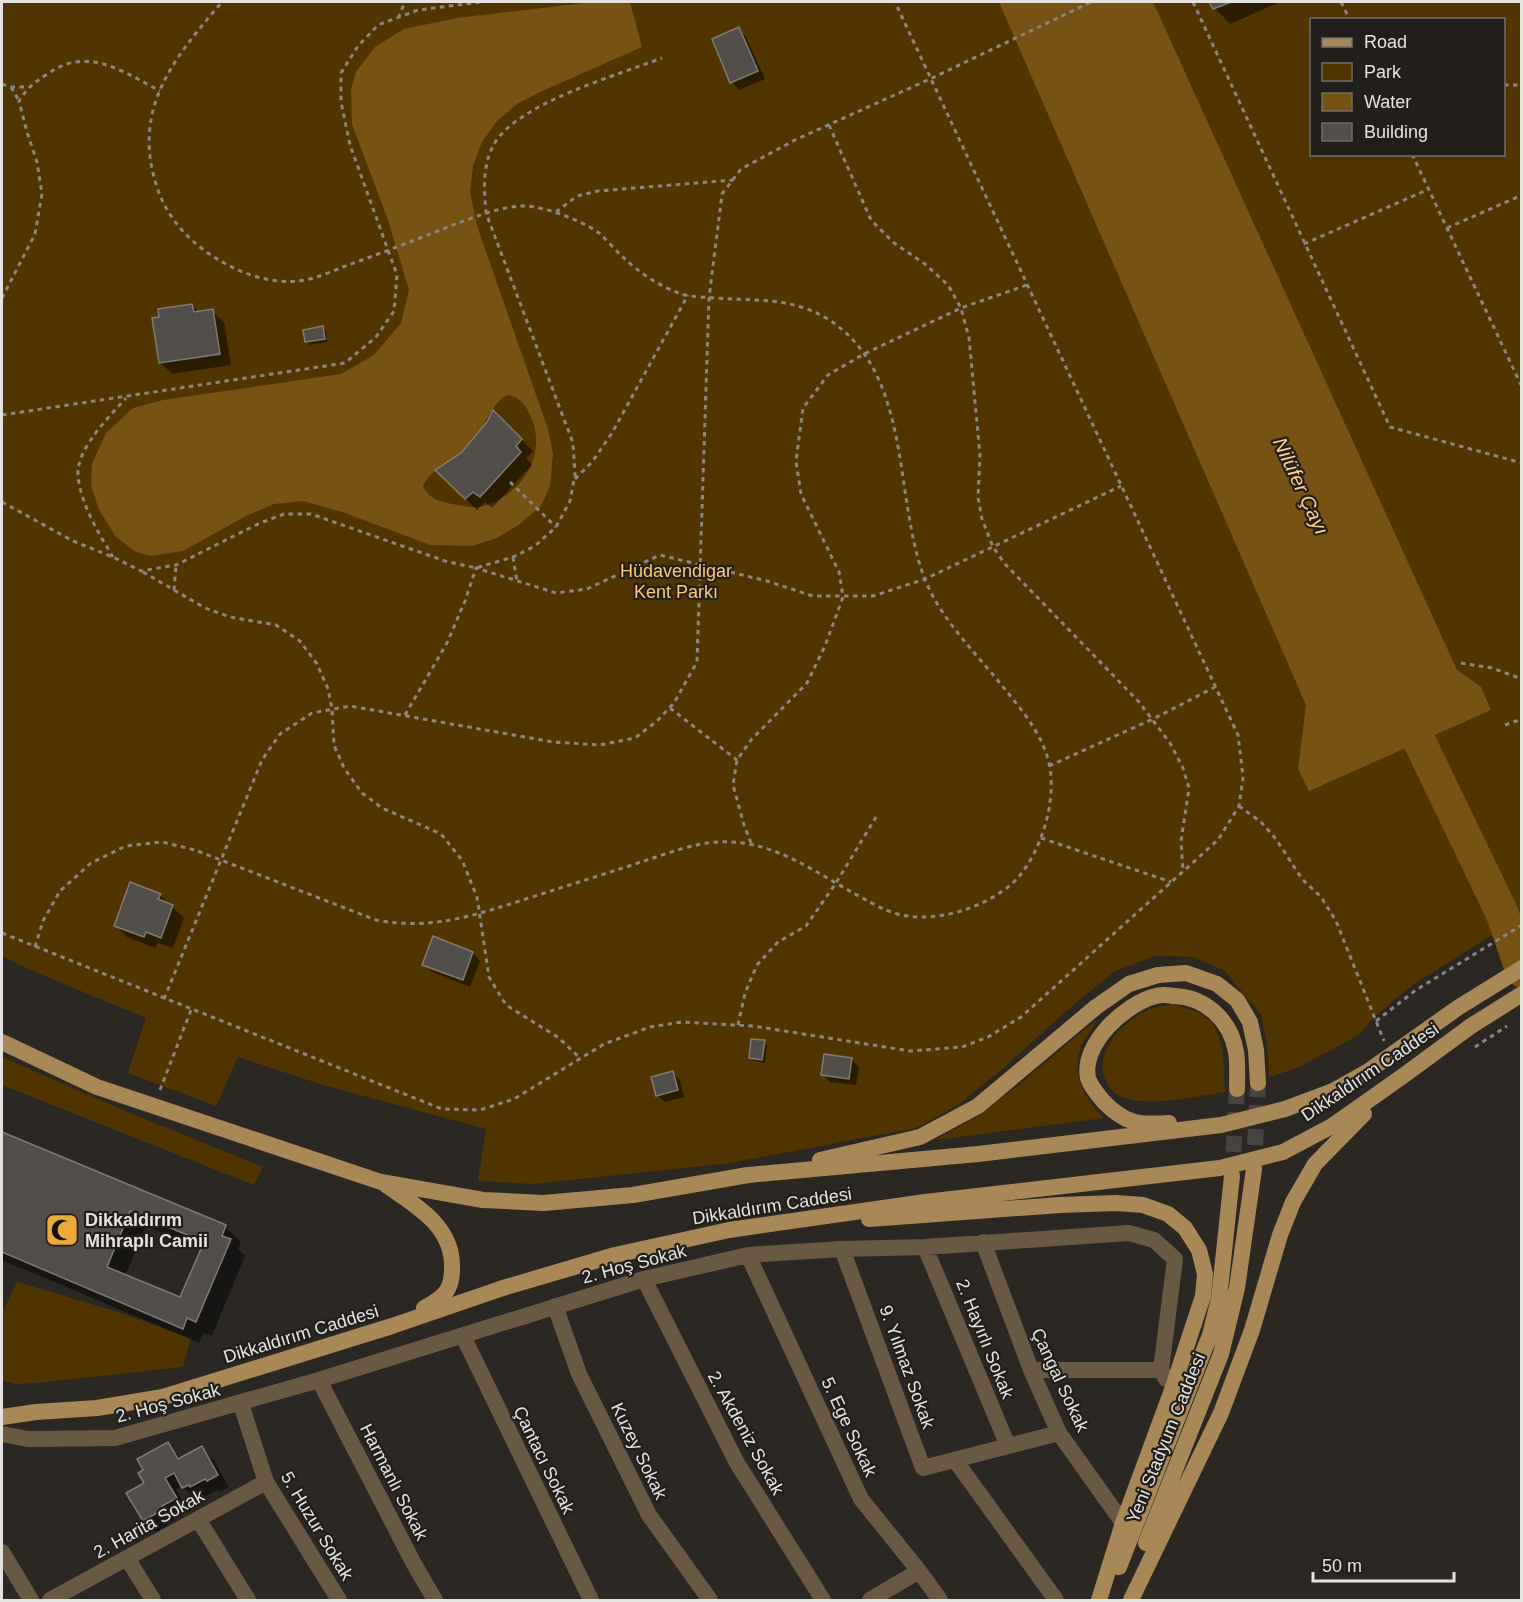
<svg xmlns="http://www.w3.org/2000/svg" width="1523" height="1602" viewBox="0 0 1523 1602" font-family="Helvetica,sans-serif">
<style>
.green{fill:#513500;fill-rule:evenodd}
.water{fill:#775313;fill-rule:evenodd}
.shadow{fill:#0007;fill-rule:evenodd}
.lines{fill:none;stroke-linecap:round;stroke-linejoin:round}
.river{stroke:#775313;stroke-width:33}
.building{fill:#514e4a;stroke:#7e7b76;stroke-width:1.5;fill-rule:evenodd}
.primary-tunnel{stroke:#474440;stroke-width:16;stroke-dasharray:16 8;stroke-linecap:butt}
.path{stroke:#898783;stroke-width:3;stroke-dasharray:4.5 4.5;stroke-linecap:butt}
.minor{stroke:#695942;stroke-width:16}
.primary{stroke:#a98858;stroke-width:16}
.labels{text-anchor:middle;dominant-baseline:central;stroke-width:4.5;stroke-linejoin:round;paint-order:stroke}
.park-label{font-size:18px;fill:#ffc874;stroke:#221f1b}
.street-label{font-size:18px;fill:#e5e3e0;stroke:#221f1b}
.poi-label{font-size:18px;font-weight:bold;fill:#e5e3e0;stroke:#221f1b;text-anchor:start}
.water-label{font-size:20px;font-style:italic;fill:#fdd190;stroke:#221f1b}
</style>
<rect width="100%" height="100%" fill="#2b2824"/>
<path class="green" d="M2,2h1519v915l-110,69 -37,31 -15,18 -62,33 -28,9 -2,-33 -6,-29 -37,-45 -32,-13 -37,-1 -40,15 -50,41 -67,61 -42,33 -40,22 -186,35 -197,21 -55,-3 8,-52 -163,-44 -85,-28 -22,49 -88,-33 18,-55 -113,-47 -31,-15zM1312,20h192v134h-192z
M1173,1004c10,4 22,6 31,12 23,14 19,53 21,76 -25,4 -72,14 -96,7 -11,-2 -20,-9 -24,-20 -11,-29 19,-59 45,-70 7,-3 15,-3 23,-5z
M1096,1020c-3,9 -10,16 -14,25 -12,28 2,53 22,73l-169,22 45,-25 36,-28z
M2,1057l121,53 140,57 -9,18 -252,-100z
M17,1282l98,29 76,27 -8,29 -147,16 -21,1 -13,-4v-66z"/>
<path class="water" d="M594,2h36l12,45 -102,45 -23,12 -20,17 -15,21 -9,24 -3,26 7,34 71,203 5,25 -3,32 -9,20 -21,18 -23,14 -25,8 -42,-1 -88,-33 -39,-11 -29,3 -28,12 -63,35 -32,5 -15,-4 -20,-15 -17,-27 -8,-25 1,-21 14,-31 27,-25 30,-8 178,-26 33,-19 27,-32 8,-33 -21,-70 -36,-96 -1,-34 5,-18 19,-25 29,-18 53,-11zM508,395c11,2 15,7 20,16 22,39 -3,82 -44,95 -9,3 -22,0 -32,-2 -14,-3 -23,-5 -29,-18 7,-17 25,-21 38,-33 5,-4 9,-9 13,-14 11,-13 19,-38 34,-44z
M999,2h154l304,668 24,17 10,23 -182,81 -11,-22 8,-64z"/>
<path class="shadow" d="M1211,2h69l-50,22 -15,-16z
M739,29l7,8 19,42 -26,11 -7,-8z
M192,305l7,8 13,-2 12,11 7,43 -59,9 -11,-11z
M322,328l4,3 1,11 -17,3 -3,-4z
M493,413l40,38 -7,7 6,7 -40,43 -7,-6 -8,8 -40,-40 25,-16 14,-15z
M160,895l24,23 -11,30 -15,-5 -3,5 -28,-11 -12,-12z
M473,953l7,8 -10,26 -38,-15 -8,-8z
M764,1042l3,3 -2,18 -11,-2 -4,-3z
M851,1059l8,8 -3,18 -26,-3 -7,-8z
M672,1072l8,8 4,17 -19,5 -8,-7z
M2,1134l223,93 16,15 -3,7 7,7 -33,80 -9,-3 -4,10 -197,-83zM146,1226l56,23 -21,50 -56,-23z
M168,1444l13,15 21,-11 11,11 16,28 -10,5 -2,-2 -14,8 -2,-2 -6,3 -13,-13 -6,4 11,20 -14,8 1,2 -7,4 1,1 -12,7 -11,-12 -17,-26 18,-10z"/>
<g class="lines">
<path class="river" d="M1400,701l102,212 20,58"/>
</g>
<path class="building" d="M1209,2h22l-18,7z
M739,27l19,44 -28,12 -18,-44z
M192,304l2,8 19,-3 7,45 -61,9 -7,-45 7,-1 -1,-8z
M323,326l2,13 -20,3 -2,-12z
M493,410l29,29 -6,7 5,6 -41,45 -7,-5 -8,7 -30,-29 26,-17 26,-31z
M130,882l31,12 -3,5 15,6 -12,33 -15,-6 -2,5 -30,-11z
M433,936l40,16 -10,28 -41,-15z
M751,1039l14,1 -3,20 -13,-2z
M824,1054l28,4 -3,21 -28,-4z
M673,1071l5,19 -22,6 -5,-19z
M2,1132l224,93 -4,11 9,3 -35,83 -9,-4 -4,11 -181,-77zM130,1211l74,31 -24,55 -73,-30z
M168,1442l10,17 24,-13 16,29 -11,6 -2,-2 -15,8 -1,-2 -7,3 -8,-15 -9,5 12,20 -15,8 1,2 -6,4v1l-14,8 -17,-28 18,-10 -6,-10 5,-3 -6,-11z"/>
<g class="lines">
<path class="primary-tunnel" d="M1254,1169l4,-86
M1232,1176l5,-87"/>
<path class="path" d="M1193,2l197,425 132,36
M1341,2l9,18
M398,18l7,-16
M2,84l8,3h18
M1504,85h18
M11,87l8,14
M829,125l42,95 23,23 31,21 23,21 13,23 8,30 11,117 -2,42 4,22 11,28 12,17 134,138 31,41 13,25 6,20 -8,53 2,30
M1412,154l110,233
M556,212l21,-16 21,-5 135,-11
M1447,228l75,-33
M1304,244l125,-55
M2,298l33,-64 7,-40 -5,-32 -10,-30 -8,-31c8,-13 17,-20 30,-28 39,-27 75,-1 111,18
M2,415l343,-52 31,-26 18,-26 3,-36 -47,-130 -9,-43v-29l17,-27 20,-21 40,-15 63,-8
M575,479l17,-17 20,-29 76,-138
M510,482l46,45
M2,502l71,39 40,16 28,14 35,-6 84,-42 24,-9h27l134,47 31,7 37,-11 22,-11 21,-19 14,-26 5,-26 -2,-32 -87,-230c-2,-24 -4,-51 10,-72 26,-39 122,-66 166,-83
M113,557c-14,-23 -33,-54 -35,-82 -2,-26 32,-59 48,-77
M513,557l4,25
M143,572l62,36 25,9 46,8 24,16 17,23 11,25 4,20 2,36 10,23 18,25 20,15 59,26 21,26 15,37 12,80 17,28 53,33 21,20
M174,590l2,-25
M1461,663l31,5 30,11
M670,708l67,52
M405,715l42,-72 18,-42 11,-33 80,25 31,-4 73,-34 107,26 46,15h60l52,-17 196,-93
M1505,725l17,-6
M1049,766l104,-47 62,-32
M1239,806l22,16 15,17 26,40 19,18 15,24 48,120
M1041,838l130,44
M751,843l-7,-18 -11,-40 4,-25 14,-20 56,-57 18,-37 18,-49 -4,-25 -38,-78 -5,-33 7,-53 25,-33 36,-21 97,-46 66,-23
M2,933l440,176 38,1 34,-11 90,-55 46,-17 32,-5 71,4 157,25 52,-4 26,-10 33,-20 197,-177 21,-34 4,-29 -5,-42 -343,-733
M35,947l8,-26 17,-30 31,-28 35,-17 36,-4 33,8 181,70c58,11 102,-6 156,-23 37,-12 73,-23 109,-35 25,-8 52,-19 78,-20 51,-3 93,28 136,52 17,9 34,20 53,22 36,6 90,-13 113,-42 20,-26 32,-64 30,-97 -2,-35 -26,-63 -47,-89 -28,-35 -64,-69 -80,-111 -31,-83 -11,-206 -98,-259 -35,-21 -72,-17 -111,-20 -11,-1 -24,-1 -34,-4 -20,-7 -43,-22 -58,-37 -8,-7 -16,-17 -24,-24 -16,-12 -55,-27 -75,-27 -22,0 -46,10 -66,17 -35,14 -71,28 -107,41 -17,6 -36,16 -54,17 -31,3 -62,-10 -86,-26 -26,-17 -46,-41 -55,-71 -24,-77 19,-127 66,-182
M164,999l98,-239 18,-26 32,-21 38,-7 203,36 47,3 35,-7 22,-17 17,-18 23,-41 12,-364 13,-104 19,-25 54,-29 135,-61 161,-77
M1376,1021l40,-31 106,-65
M738,1025l7,-32 12,-28 21,-23 28,-16 30,-43 40,-66
M1475,1047l32,-21
M160,1090l31,-80"/>
<path class="minor" d="M983,1242l48,128 28,63 64,90
M925,1247l83,199
M842,1249l81,219 136,-35
M748,1255l113,244 58,72 21,29
M644,1279l93,184 86,137
M555,1306l24,68 70,141 61,85
M463,1336l128,264
M1031,1370h130l5,9
M319,1380l95,184 21,36
M241,1404l25,78 73,118
M2,1434l26,5 87,-1 204,-58 325,-101 104,-24 94,-6 83,-2 204,-14 25,7 21,19 -14,111
M955,1460l101,140
M198,1519l50,81
M2,1552l29,48
M127,1558l26,42
M50,1600l216,-118
M870,1600l49,-29"/>
<path class="primary" d="M2,1042l95,45 284,95 102,18 61,3 89,-8 115,-20 230,-21 243,-29 64,-16 48,-18 34,-19 92,-65 63,-39
M1169,1123c-31,2 -44,1 -66,-22 -5,-6 -13,-16 -15,-23 -7,-34 38,-75 68,-82 5,-2 12,-1 18,0 32,1 57,25 62,56 2,12 1,25 1,37
M820,1160l100,-23 58,-31 118,-99 33,-23 29,-9 28,-2 31,11 20,16 13,22 6,28 2,33
M386,1185c29,20 65,40 66,79 1,26 -7,33 -28,44
M869,1219l191,-14 56,-2 27,2 25,9 17,14 14,22 6,24 -2,22 -31,94 -49,133 -24,77
M2,1417l34,-5 61,-4 66,-11 229,-71 111,-38 112,-33 114,-25 196,-28 295,-34 63,-16 49,-26 71,-50 68,-50 51,-32
M1146,1543l75,-189 16,-66 17,-119
M1119,1567l91,-232 9,-36 13,-123
M1131,1600l90,-187 31,-83 28,-95 13,-33 22,-38 49,-50"/>
</g>
<defs>
<g id="mosque-square" transform="scale(1.725)"><rect x="-9" y="-9" width="18" height="18" rx="4" fill="#ebaa39" stroke="#221f1b"/><path d="M3.5-4.9A6 6 0 1 0 3.5 4.9A5 5 0 1 1 3.5-4.9Z" fill="#111"/></g>
</defs>
<g fill-rule="evenodd">
<use href="#mosque-square" x="62" y="1230"/>
</g>
<g class="labels">
<g class="park-label">
<text x="676" y="571">Hüdavendigar<tspan x="676" dy="21">Kent Parkı</tspan></text>
</g>
<g class="street-label">
<text transform="translate(1370 1072) rotate(-34)">Dikkaldırım Caddesi</text>
<text transform="translate(772 1206) rotate(-9)">Dikkaldırım Caddesi</text>
<text transform="translate(634 1264) rotate(-15)">2. Hoş Sokak</text>
<text transform="translate(301 1334) rotate(-17)">Dikkaldırım Caddesi</text>
<text transform="translate(985 1339) rotate(68)">2. Hayırlı Sokak</text>
<text transform="translate(907 1367) rotate(70)">9. Yılmaz Sokak</text>
<text transform="translate(1060 1380) rotate(65)">Çangal Sokak</text>
<text transform="translate(168 1403) rotate(-15)">2. Hoş Sokak</text>
<text transform="translate(849 1427) rotate(65)">5. Ege Sokak</text>
<text transform="translate(746 1433) rotate(61)">2. Akdeniz Sokak</text>
<text transform="translate(1166 1438) rotate(-68)">Yeni Stadyum Caddesi</text>
<text transform="translate(639 1451) rotate(64)">Kuzey Sokak</text>
<text transform="translate(544 1460) rotate(64)">Çantacı Sokak</text>
<text transform="translate(394 1482) rotate(63)">Harmanlı Sokak</text>
<text transform="translate(149 1524) rotate(-29)">2. Harita Sokak</text>
<text transform="translate(317 1526) rotate(59)">5. Huzur Sokak</text>
</g>
<g class="poi-label">
<text x="85" y="1220">Dikkaldırım<tspan x="85" dy="21">Mihraplı Camii</tspan></text>
</g>
<g class="water-label">
<text transform="translate(1301 486) rotate(65)">Nilüfer Çayı</text>
</g>
</g>
<rect width="1523" height="1602" fill="none" stroke="#e5e3e0" stroke-width="6"/>
<rect x="1310" y="18" width="195" height="138" fill="#221f1b" stroke="#706d6a" stroke-width="1.5"/>
<rect x="1322" y="38" width="30" height="9" fill="#a98858" stroke="#706d6a" stroke-width="1.5"/>
<text x="1364" y="48" font-size="18" fill="#e5e3e0">Road</text>
<rect x="1322" y="63" width="30" height="18" fill="#513500" stroke="#706d6a" stroke-width="1.5"/>
<text x="1364" y="78" font-size="18" fill="#e5e3e0">Park</text>
<rect x="1322" y="93" width="30" height="18" fill="#775313" stroke="#706d6a" stroke-width="1.5"/>
<text x="1364" y="108" font-size="18" fill="#e5e3e0">Water</text>
<rect x="1322" y="123" width="30" height="18" fill="#514e4a" stroke="#706d6a" stroke-width="1.5"/>
<text x="1364" y="138" font-size="18" fill="#e5e3e0">Building</text>
<path d="M1313 1572v9h141v-9" fill="none" stroke="#e5e3e0" stroke-width="3"/>
<text x="1322" y="1572" font-size="18" fill="#e5e3e0" stroke="#221f1b" stroke-width="4.5" paint-order="stroke">50 m</text>
</svg>
